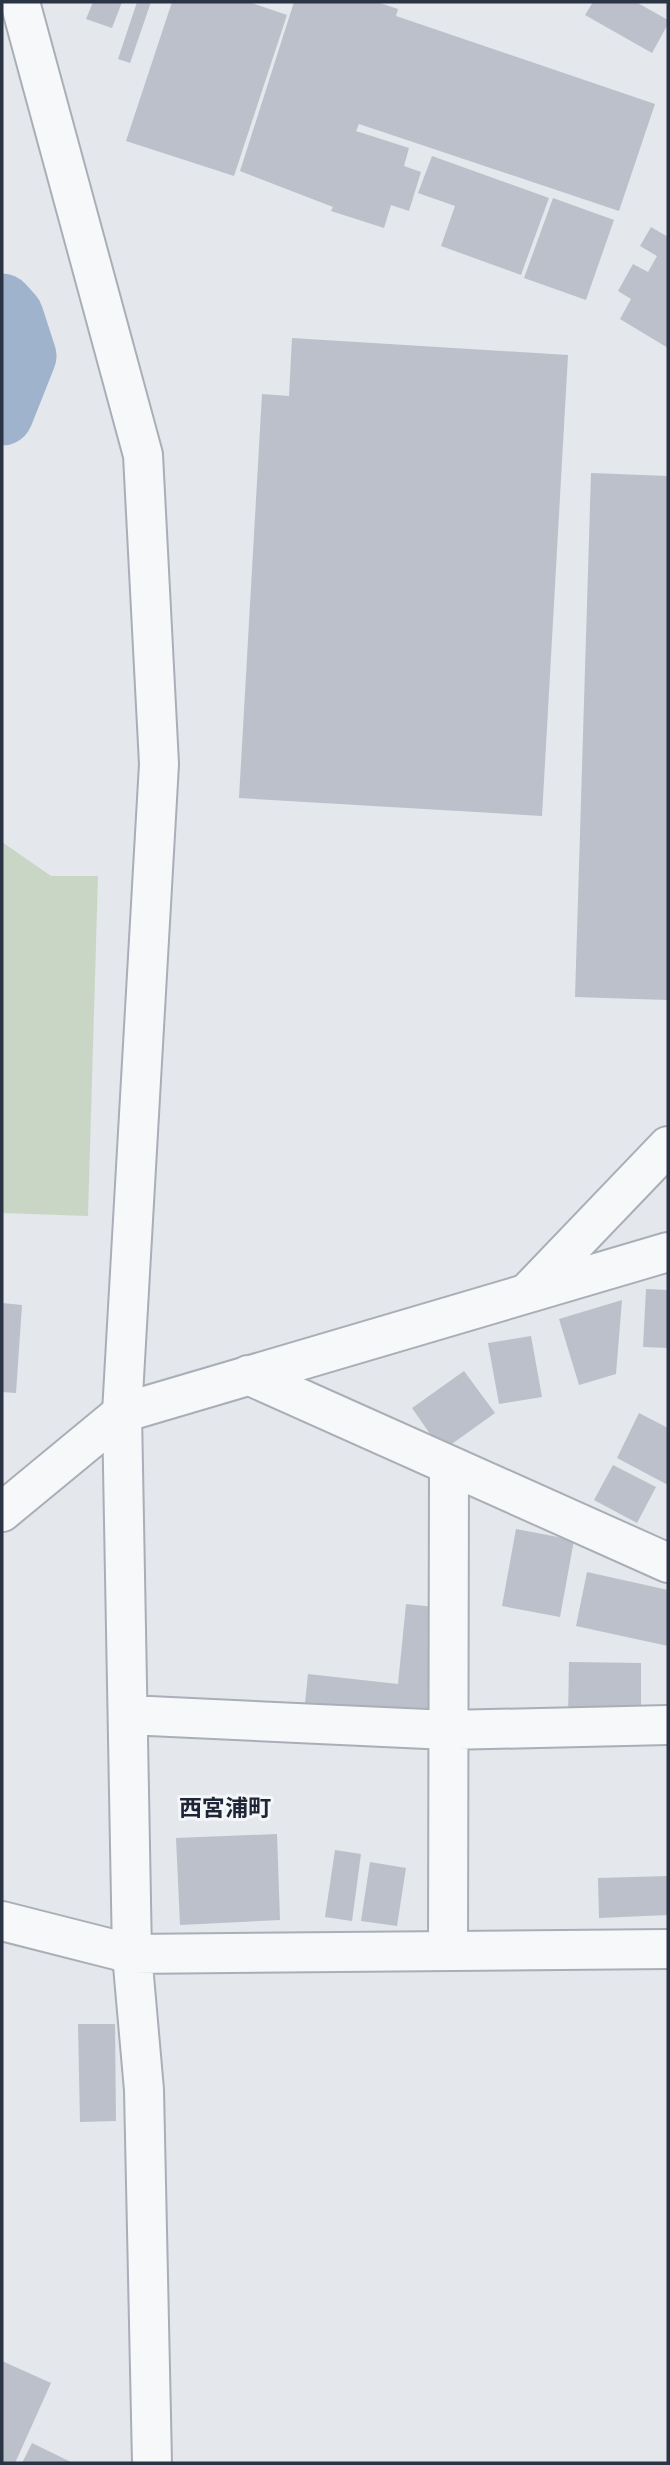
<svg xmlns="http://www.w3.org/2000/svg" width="670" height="2465" viewBox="0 0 670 2465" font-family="Jost,'Noto Sans JP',sans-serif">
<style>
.green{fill:#c9d6c5}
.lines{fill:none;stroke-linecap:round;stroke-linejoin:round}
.river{stroke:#9fb4cc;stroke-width:63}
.building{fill:#bbc0ca}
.minor-casing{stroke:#a9aeb7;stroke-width:42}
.tertiary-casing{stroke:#a9aeb7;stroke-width:42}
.minor{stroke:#f7f8fa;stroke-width:38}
.tertiary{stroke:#f7f8fa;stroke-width:38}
.labels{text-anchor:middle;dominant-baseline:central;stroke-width:6;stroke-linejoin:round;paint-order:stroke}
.quarter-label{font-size:23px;font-weight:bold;fill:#1d2536;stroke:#f4f6f9}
</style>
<rect width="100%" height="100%" fill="#e4e7ec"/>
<path class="green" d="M2,842l49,34h47l-10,340 -86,-3z"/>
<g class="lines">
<path class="river" d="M2,305l10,11 13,40 -23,58"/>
</g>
<path class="building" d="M93,2h29l-10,26 -26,-9z
M137,2h14l-21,61 -12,-4z
M172,2h77l38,13 -53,161 -108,-35z
M294,2h83l21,7 -2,7 259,88 -36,107 -260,-87 -3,7 53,17 -5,18 17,6 -12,39 -18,-6 -7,23 -53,-17 2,-4 -93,-36z
M593,2h43l32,18v4l-16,29 -67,-38z
M432,156l117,42 -28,77 -80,-29 14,-40 -37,-13z
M553,198l61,22 -28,80 -62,-22z
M651,227l17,10v111l-48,-29 11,-20 -13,-8 15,-27 15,8 9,-16 -17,-10z
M292,338l276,17 -26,461 -303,-18 23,-404 27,2z
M591,473l77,3v524l-93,-3z
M646,1289l22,1v58l-25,-1z
M622,1300l-6,74 -37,11 -20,-66z
M2,1303l20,2 -6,88 -14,-1z
M531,1336l11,61 -43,7 -11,-61z
M464,1371l31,42 -53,38 -30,-43z
M639,1413l29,15v57l-51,-27z
M613,1465l43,22 -19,36 -43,-23z
M516,1529l58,11 -14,77 -58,-11z
M587,1572l81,18v56l-92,-20z
M406,1604l48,5 -13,119 -137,-15 4,-39 90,10z
M569,1662l72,1v56l-73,-1z
M277,1834l3,86 -100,5 -4,-87z
M335,1850l26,4 -9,67 -27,-4z
M370,1862l36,6 -9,58 -36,-5z
M668,1876v39l-69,3 -1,-40z
M78,2024h37l1,97 -36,1z
M2,2361l49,22 -36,80h-13z
M32,2443l41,20h-51z"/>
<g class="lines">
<g class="minor-casing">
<path id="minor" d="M529,1291l139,-145
M248,1375l420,188
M2,1512l120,-99 546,-161
M128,1715l320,15 220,-5
M2,1921l130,33 -10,-541
M448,1951l1,-485"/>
</g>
<g class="tertiary-casing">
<path id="tertiary" d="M20,2l123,453 16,309 -37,649
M152,2463l-8,-373 -12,-136 536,-5"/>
</g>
<use href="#minor" class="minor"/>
<use href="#tertiary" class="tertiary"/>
</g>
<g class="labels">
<g class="quarter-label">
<text x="225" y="1808">西宮浦町</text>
</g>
</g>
<rect width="670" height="2465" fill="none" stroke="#2b3445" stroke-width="7"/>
</svg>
